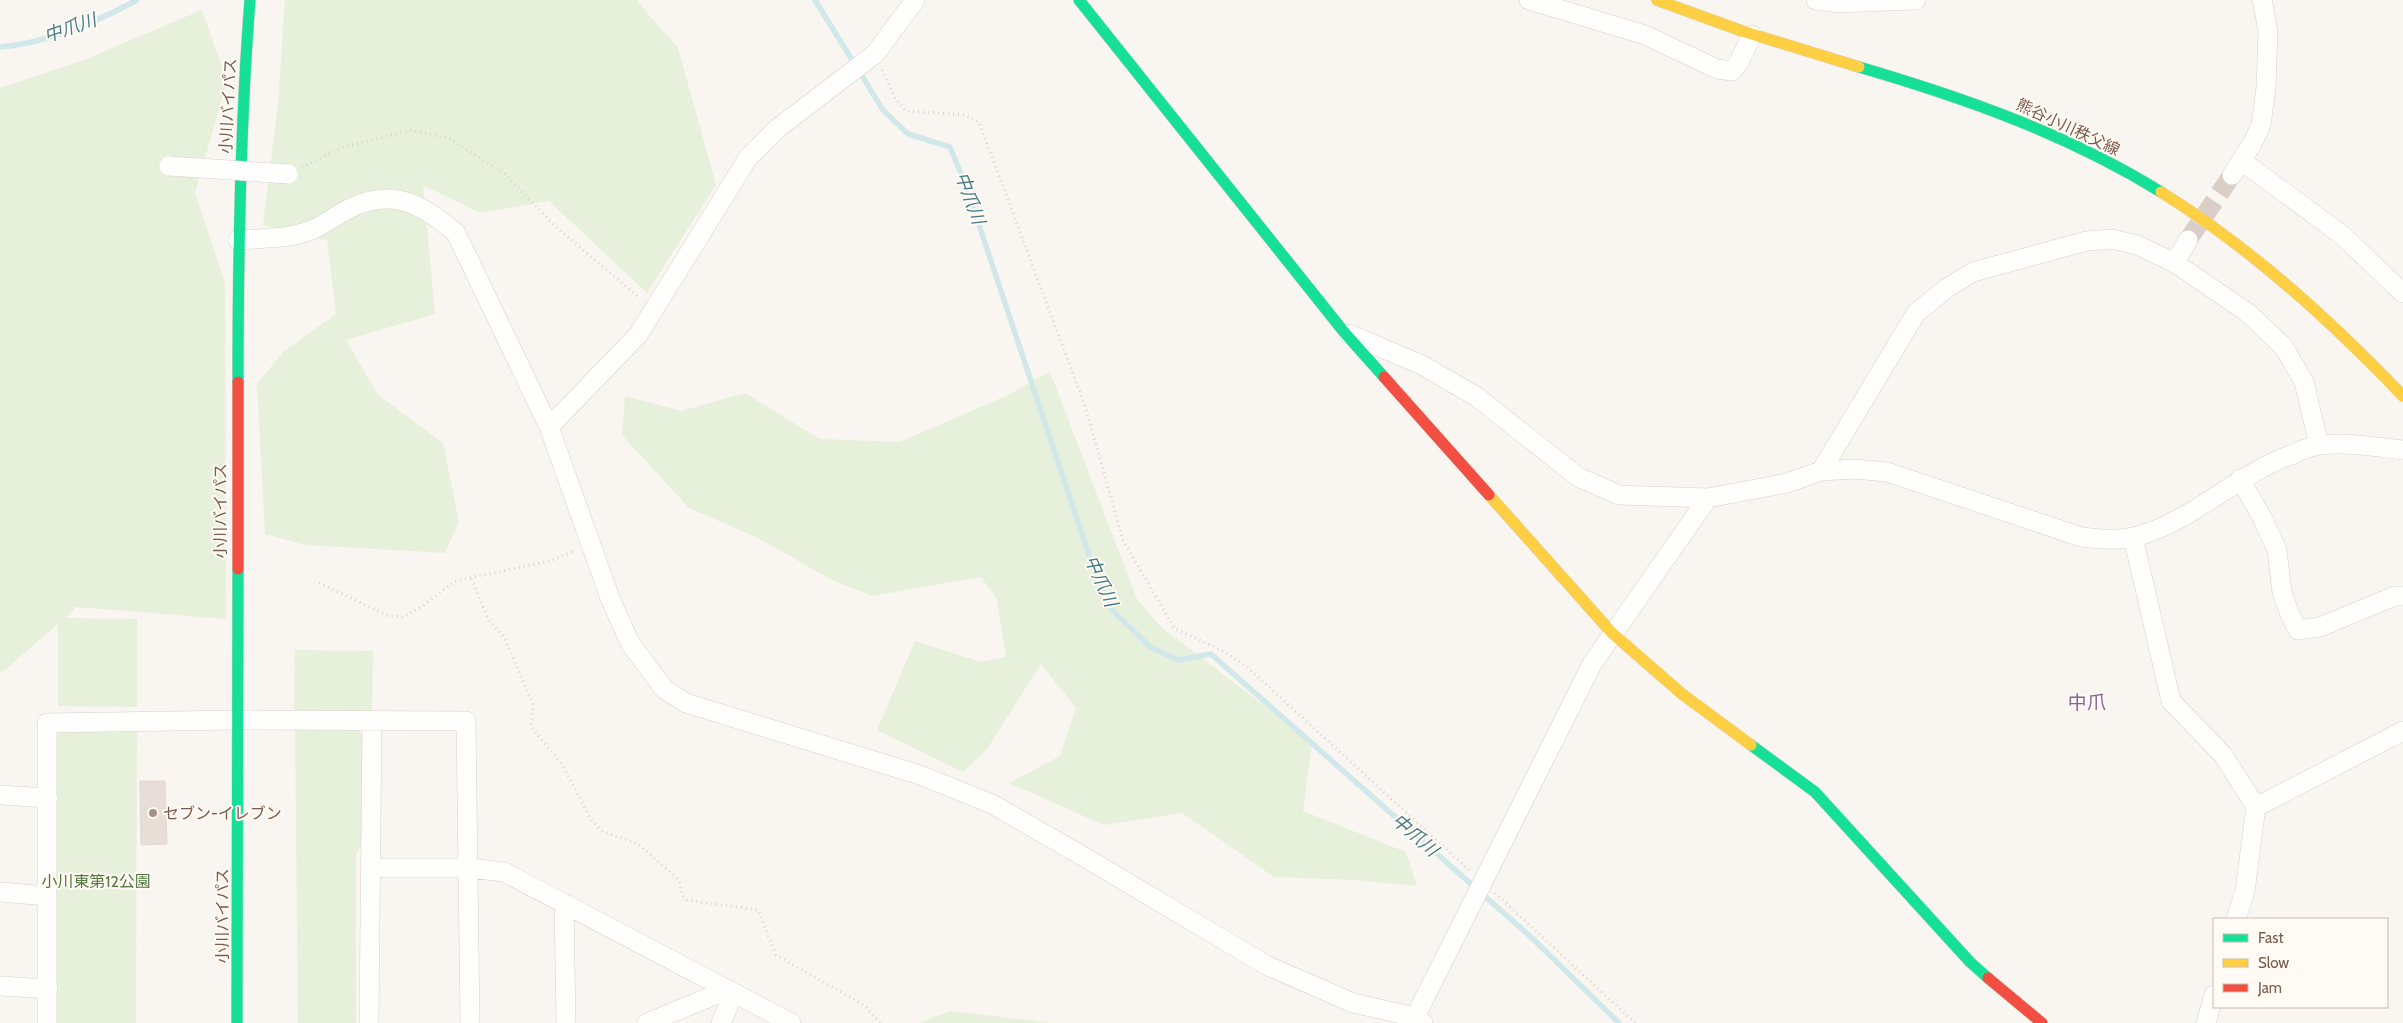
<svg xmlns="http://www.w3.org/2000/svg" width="2403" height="1023" viewBox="0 0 2403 1023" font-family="Cabin,'Noto Sans JP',sans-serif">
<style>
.green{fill:#e7f0db}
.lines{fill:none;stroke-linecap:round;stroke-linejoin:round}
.stream{stroke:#d0e8ea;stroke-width:5.5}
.building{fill:#e6ded7;stroke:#e2d8d2}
.street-tunnel{stroke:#d9cfc7;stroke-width:19;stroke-dasharray:19 9;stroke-linecap:butt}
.street-casing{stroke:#d7d1cb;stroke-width:20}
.fast-casing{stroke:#d9d2cb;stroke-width:12}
.slow-casing{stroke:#d9d2cb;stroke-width:12}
.jam-casing{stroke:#d9d2cb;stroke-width:12}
.path{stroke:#dcd5d0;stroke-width:3;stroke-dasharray:1 4;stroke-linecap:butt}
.street{stroke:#fefefd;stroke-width:19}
.fast{stroke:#16e098;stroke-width:11}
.slow{stroke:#ffcf43;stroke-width:11}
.jam{stroke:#f24e42;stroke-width:11}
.street-bridge-casing{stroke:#d7d1cb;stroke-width:20;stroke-linecap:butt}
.street-bridge{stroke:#fefefd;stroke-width:19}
.poi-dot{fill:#a69286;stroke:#fffaf3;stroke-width:2}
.labels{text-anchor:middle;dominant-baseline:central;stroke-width:4;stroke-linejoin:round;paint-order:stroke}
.street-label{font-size:16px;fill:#7a5c4d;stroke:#fffaf3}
.poi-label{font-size:16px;fill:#7a5c4d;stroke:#fffaf3;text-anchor:start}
.park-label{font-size:16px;fill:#537a41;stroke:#fffaf3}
.water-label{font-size:18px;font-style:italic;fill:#437c86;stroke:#fffaf3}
.quarter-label{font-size:19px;fill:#846695;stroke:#fffaf3}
</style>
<rect width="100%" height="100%" fill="#f9f5f0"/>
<path class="green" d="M285,0h351l42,48 38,137 -69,108 -98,-92 -69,12 -57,-28 12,129 -89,26 32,55 65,48 16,79 -14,31 -140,-8 -40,-11 -8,-150 26,-32 53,-38 -9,-74 -64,-15 15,-120z
M202,10l25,71 -32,112 30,90 1,336 -150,-12 -11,11 72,1v88l-79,-1v-82l-58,50v-586l84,-28z
M1050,372l87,227 24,28 151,115 -9,69 103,41 11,34 -62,-6 -81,-3 -92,-64 -78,12 -95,-42 51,-27 16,-48 -35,-44 -54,85 -24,23 -86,-42 38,-89 66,21 25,-5 -9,-58 -16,-22 -109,19 -42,-17 -72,-41 -69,-30 -67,-73 3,-39 56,15 64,-18 75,46 80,3 108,-47z
M295,650l78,1 -1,64 -78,-2z
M295,726h58l11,10v108l-8,9v170h-58z
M137,730l-1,293h-80l-1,-285 6,-6z
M950,1011l103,12h-134z"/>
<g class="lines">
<path class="stream" d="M815,0l68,110 25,24 42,13 16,39 131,393 16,32 37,36 28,13 33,-6 321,284 87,85
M0,47c48,-4 94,-24 137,-47"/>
</g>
<path class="building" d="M140,781h25l2,63 -26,1z"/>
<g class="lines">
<path class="street-tunnel" d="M2188,240l44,-65"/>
<g class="street-casing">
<path id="street" d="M1529,0l116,35 72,34 15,2 6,-7 14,-29
M1816,0l22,3 78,-3
M2242,161l101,75 60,57
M2232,175l20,-31 9,-19 5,-37 2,-57 -6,-31
M238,240c24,-2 49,-1 71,-9 18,-7 33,-21 51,-27 40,-15 67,5 96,29l93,194 61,171 20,45 34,46 22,14 234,72 72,29 94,54 180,107 87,38 62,14 8,6
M2175,263l13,-23
M1349,334l73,31 55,32 101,80 41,18 89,3 79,-15 34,-12 34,-2 32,3 194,65c17,2 35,4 53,0 57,-14 101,-62 157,-82 9,-4 19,-9 29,-10 27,-3 56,2 83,5
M549,427l89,-92 110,-177 30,-30 97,-74 40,-54
M1821,471l95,-158 31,-25 26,-16 114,-31 25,-2 25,6 38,18 73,50 35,33 21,36 15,63
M2240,479l23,40 14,31 5,42 8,23 8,15 22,-3 75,-31h8
M2133,537l38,164 52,54 33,52 -11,84 -9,28
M0,795l48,3
M2256,807l147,-76
M371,868h98l35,4 287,151
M0,892l47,4
M564,903l2,120
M0,986l48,3
M1415,1017l177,-353 116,-166
M47,1023v-300l192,-3 227,1 4,302
M369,1023l3,-303
M647,1023l80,-33
M721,1023l7,-16 -1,-17
M2206,1023l8,-28"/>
</g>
<g class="fast-casing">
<path id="fast" d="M1079,0l265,332 40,45
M1859,67c106,31 208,67 302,125
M238,382c0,-128 2,-255 12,-382
M1751,745l64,47 155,170 18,16
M237,1023l1,-454"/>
</g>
<g class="slow-casing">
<path id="slow" d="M1657,0l85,31 117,36
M2161,192c90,56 169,128 242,204
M1489,495l123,138 70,61 69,51"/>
</g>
<g class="jam-casing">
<path id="jam" d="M1384,377l105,118
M238,569v-187
M1988,978l54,45"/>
</g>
<path class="path" d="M882,70l13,28 11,13 60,4 13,7 106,284 38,134 51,88 47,22 26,17 223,204
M302,167l39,-19 69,-18 38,8 57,36 52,54 83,70
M471,579l18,41 15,17 29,67 -2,23 31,37 29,56 11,11 36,13 41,36 3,15 5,5 71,10 18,45 88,50 16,18
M319,583l70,33 14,1 18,-10 34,-26 95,-20 24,-10
M1495,893l140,130"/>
<use href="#street" class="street"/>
<use href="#fast" class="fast"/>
<use href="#slow" class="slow"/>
<use href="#jam" class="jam"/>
<g class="street-bridge-casing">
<path id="street-bridge" d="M169,166l119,8"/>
</g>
<use href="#street-bridge" class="street-bridge"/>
</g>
<circle class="poi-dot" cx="153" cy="813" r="5"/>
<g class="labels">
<g class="street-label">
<text transform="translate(228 106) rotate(-87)">小川バイパス</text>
<text transform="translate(2068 127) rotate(25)">熊谷小川秩父線</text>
<text transform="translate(220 511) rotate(-90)">小川バイパス</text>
<text transform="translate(222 916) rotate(-90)">小川バイパス</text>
</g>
<g class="poi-label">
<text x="163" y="813">セブン-イレブン</text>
</g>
<g class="park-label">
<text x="96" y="881">小川東第12公園</text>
</g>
<g class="water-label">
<text transform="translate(70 28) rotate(-19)">中爪川</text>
<text transform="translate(970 198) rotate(70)">中爪川</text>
<text transform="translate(1101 581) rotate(66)">中爪川</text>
<text transform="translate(1415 835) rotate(41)">中爪川</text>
</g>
<g class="quarter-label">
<text x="2087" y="702">中爪</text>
</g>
</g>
<rect x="2213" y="918" width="175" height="90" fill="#fffaf3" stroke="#cabbb1"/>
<rect x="2223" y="934" width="25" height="8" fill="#16e098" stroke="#cabbb1"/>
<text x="2258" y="943" font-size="15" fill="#7a5c4d">Fast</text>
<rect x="2223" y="959" width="25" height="8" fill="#ffcf43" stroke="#cabbb1"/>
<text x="2258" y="968" font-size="15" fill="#7a5c4d">Slow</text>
<rect x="2223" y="984" width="25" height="8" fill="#f24e42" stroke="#cabbb1"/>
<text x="2258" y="993" font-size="15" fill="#7a5c4d">Jam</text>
</svg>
